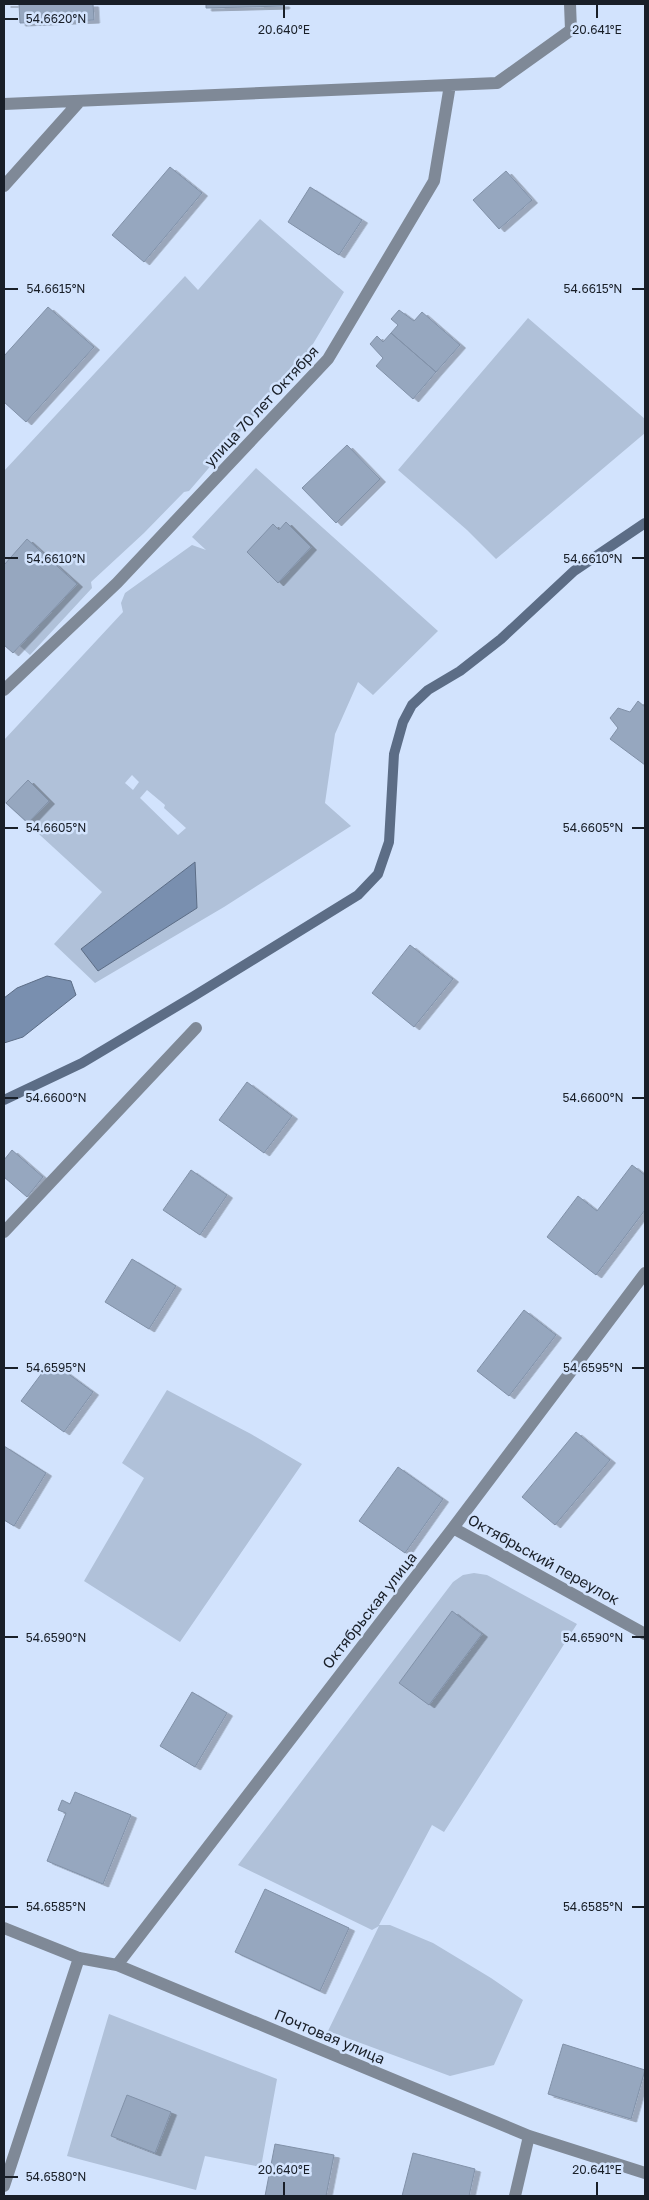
<svg xmlns="http://www.w3.org/2000/svg" width="649" height="2200" viewBox="0 0 649 2200" font-family="'Golos Text',sans-serif">
<style>
.green{fill:#b0c1d9;fill-rule:evenodd}
.water{fill:#798faf;stroke:#5c6d86}
.lines{fill:none;stroke-linecap:round;stroke-linejoin:round}
.stream{stroke:#5c6d86;stroke-width:10}
.building{fill:#96a7bf;stroke:#8191a8;filter:url(#shadow)}
.minor{stroke:#7f8997;stroke-width:12}
.ticks{fill:none;stroke:#191f28;stroke-width:2}
.labels{text-anchor:middle;dominant-baseline:central;stroke-width:5;stroke-linejoin:round;paint-order:stroke}
.street-label{font-size:15px;fill:#191f28;stroke:#d2e3fd}
.ticks-label{font-size:12px;text-anchor:middle;fill:#191f28;stroke:#d2e3fd;stroke-width:5;stroke-linejoin:round;paint-order:stroke}
</style>
<defs>
<filter id="shadow"><feDropShadow dx="5.5" dy="3" stdDeviation="0" flood-color="#0004"/></filter>
</defs>
<rect width="100%" height="100%" fill="#d2e3fd"/>
<path class="green" d="M260,219l84,73 -37,62 -118,137 -5,1 -40,41 -53,49 1,6 -62,67 -26,-23v-161l181,-195 13,14z
M528,318l117,101v14l-149,126 -29,-29 -69,-60z
M256,468l182,163 -65,64 -15,-13 -23,52 -10,69 26,23 -127,81 -129,76 -41,-39 48,-52 -98,-90v-62l119,-128 -2,-9 4,-10 67,-48 14,5 -14,-13zM132,775l7,7 -6,8 -8,-7zM147,790l18,15 -1,3 22,20 -8,7 -38,-37z
M167,1390l84,44 51,30 -122,178 -96,-61 60,-103 -22,-15z
M474,1573l13,2 90,49 -133,208 -12,-7 -53,100h11l43,18 58,35 32,22 -29,65 -44,11 -122,-45 51,-105 -7,4 -134,-65 215,-283 10,-7z
M109,2014l168,65 -16,88 -56,-11 -9,34 -129,-34z"/>
<path class="water" d="M195,862l2,46 -99,63 -17,-22z
M47,976l24,5 5,14 -53,42 -19,6v-45l13,-10z"/>
<g class="lines">
<path class="stream" d="M4,1100l78,-37 112,-67 164,-101 20,-21 11,-32 5,-88 9,-32 9,-17 16,-15 32,-19 41,-32 73,-68 71,-48"/>
</g>
<path class="building" d="M5,4h88l1,16 -74,3 -1,-19z
M206,4h78v2l-78,2z
M170,167l32,26 -58,69 -32,-27z
M506,171l26,29 -33,29 -26,-29z
M310,187l52,33 -23,35 -51,-33z
M48,307l46,40 -68,75 -22,-20v-46z
M399,310l15,11 8,-9 38,33 -24,27 -45,-39 7,-8 -7,-6z
M391,333l45,39 -23,27 -37,-33 7,-8 -13,-14 7,-8 6,6z
M347,445l33,34 -44,44 -34,-35z
M286,522l25,25 -33,36 -31,-31 26,-28 6,6z
M27,539l50,45 -64,69 -9,-8v-80z
M638,701l7,6v58l-35,-26 8,-11 -8,-10 8,-10 12,4z
M28,780l21,21 -21,22 -22,-20z
M410,945l43,34 -39,48 -42,-34z
M247,1082l45,34 -28,37 -45,-33z
M12,1150l31,27 -16,20 -23,-20v-17z
M632,1165l13,10v35l-49,65 -49,-38 31,-41 19,15z
M191,1170l36,25 -27,40 -37,-25z
M132,1259l44,27 -27,43 -44,-27z
M524,1310l32,25 -47,61 -32,-25z
M51,1361l42,31 -29,40 -43,-31z
M576,1432l34,28 -55,65 -33,-28z
M4,1446l42,27 -32,53 -10,-6z
M398,1467l45,32 -38,54 -46,-32z
M452,1611l30,23 -53,71 -30,-22z
M192,1692l35,21 -32,54 -35,-21z
M75,1792l56,23 -28,69 -56,-23 19,-48 -8,-3 4,-10 8,4z
M265,1889l84,39 -29,63 -85,-39z
M563,2044l82,26 -14,49 -83,-25z
M127,2095l44,17 -16,41 -44,-17z
M275,2144l59,11 -8,41h-61z
M413,2153l62,16 -6,27h-67z"/>
<g class="lines">
<path class="minor" d="M4,104l493,-21 74,-53 -1,-26
M4,186l76,-85
M4,690l113,-107 211,-224 106,-178 16,-96
M4,1232l192,-204
M453,1528l192,106
M4,1928l75,30 38,7 412,171 116,37
M117,1965l336,-437 192,-255
M4,2186l75,-228
M515,2196l14,-60"/>
</g>
<path class="ticks" d="M284,5v13M597,5v13M5,19h13M5,289h13M632,289h12M5,558h13M632,558h12M5,828h13M632,828h12M5,1098h13M632,1098h12M5,1368h13M632,1368h12M5,1637h13M632,1637h12M5,1907h13M632,1907h12M5,2177h13M284,2182v13M597,2182v13"/>
<g class="labels">
<g class="street-label">
<text transform="translate(261 406) rotate(-47)">улица 70 лет Октября</text>
<text transform="translate(544 1559) rotate(29)">Октябрьский переулок</text>
<text transform="translate(369 1610) rotate(-52)">Октябрьская улица</text>
<text transform="translate(330 2036) rotate(23)">Почтовая улица</text>
</g>
</g>
<g class="ticks-label">
<text x="56" y="23">54.6620°N</text>
<text x="284" y="34">20.640°E</text>
<text x="597" y="34">20.641°E</text>
<text x="56" y="293">54.6615°N</text>
<text x="593" y="293">54.6615°N</text>
<text x="56" y="563">54.6610°N</text>
<text x="593" y="563">54.6610°N</text>
<text x="56" y="832">54.6605°N</text>
<text x="593" y="832">54.6605°N</text>
<text x="56" y="1102">54.6600°N</text>
<text x="593" y="1102">54.6600°N</text>
<text x="56" y="1372">54.6595°N</text>
<text x="593" y="1372">54.6595°N</text>
<text x="56" y="1642">54.6590°N</text>
<text x="593" y="1642">54.6590°N</text>
<text x="56" y="1911">54.6585°N</text>
<text x="593" y="1911">54.6585°N</text>
<text x="284" y="2174">20.640°E</text>
<text x="597" y="2174">20.641°E</text>
<text x="56" y="2181">54.6580°N</text>
</g>
<rect width="649" height="2200" fill="none" stroke="#191f28" stroke-width="10"/>
</svg>
